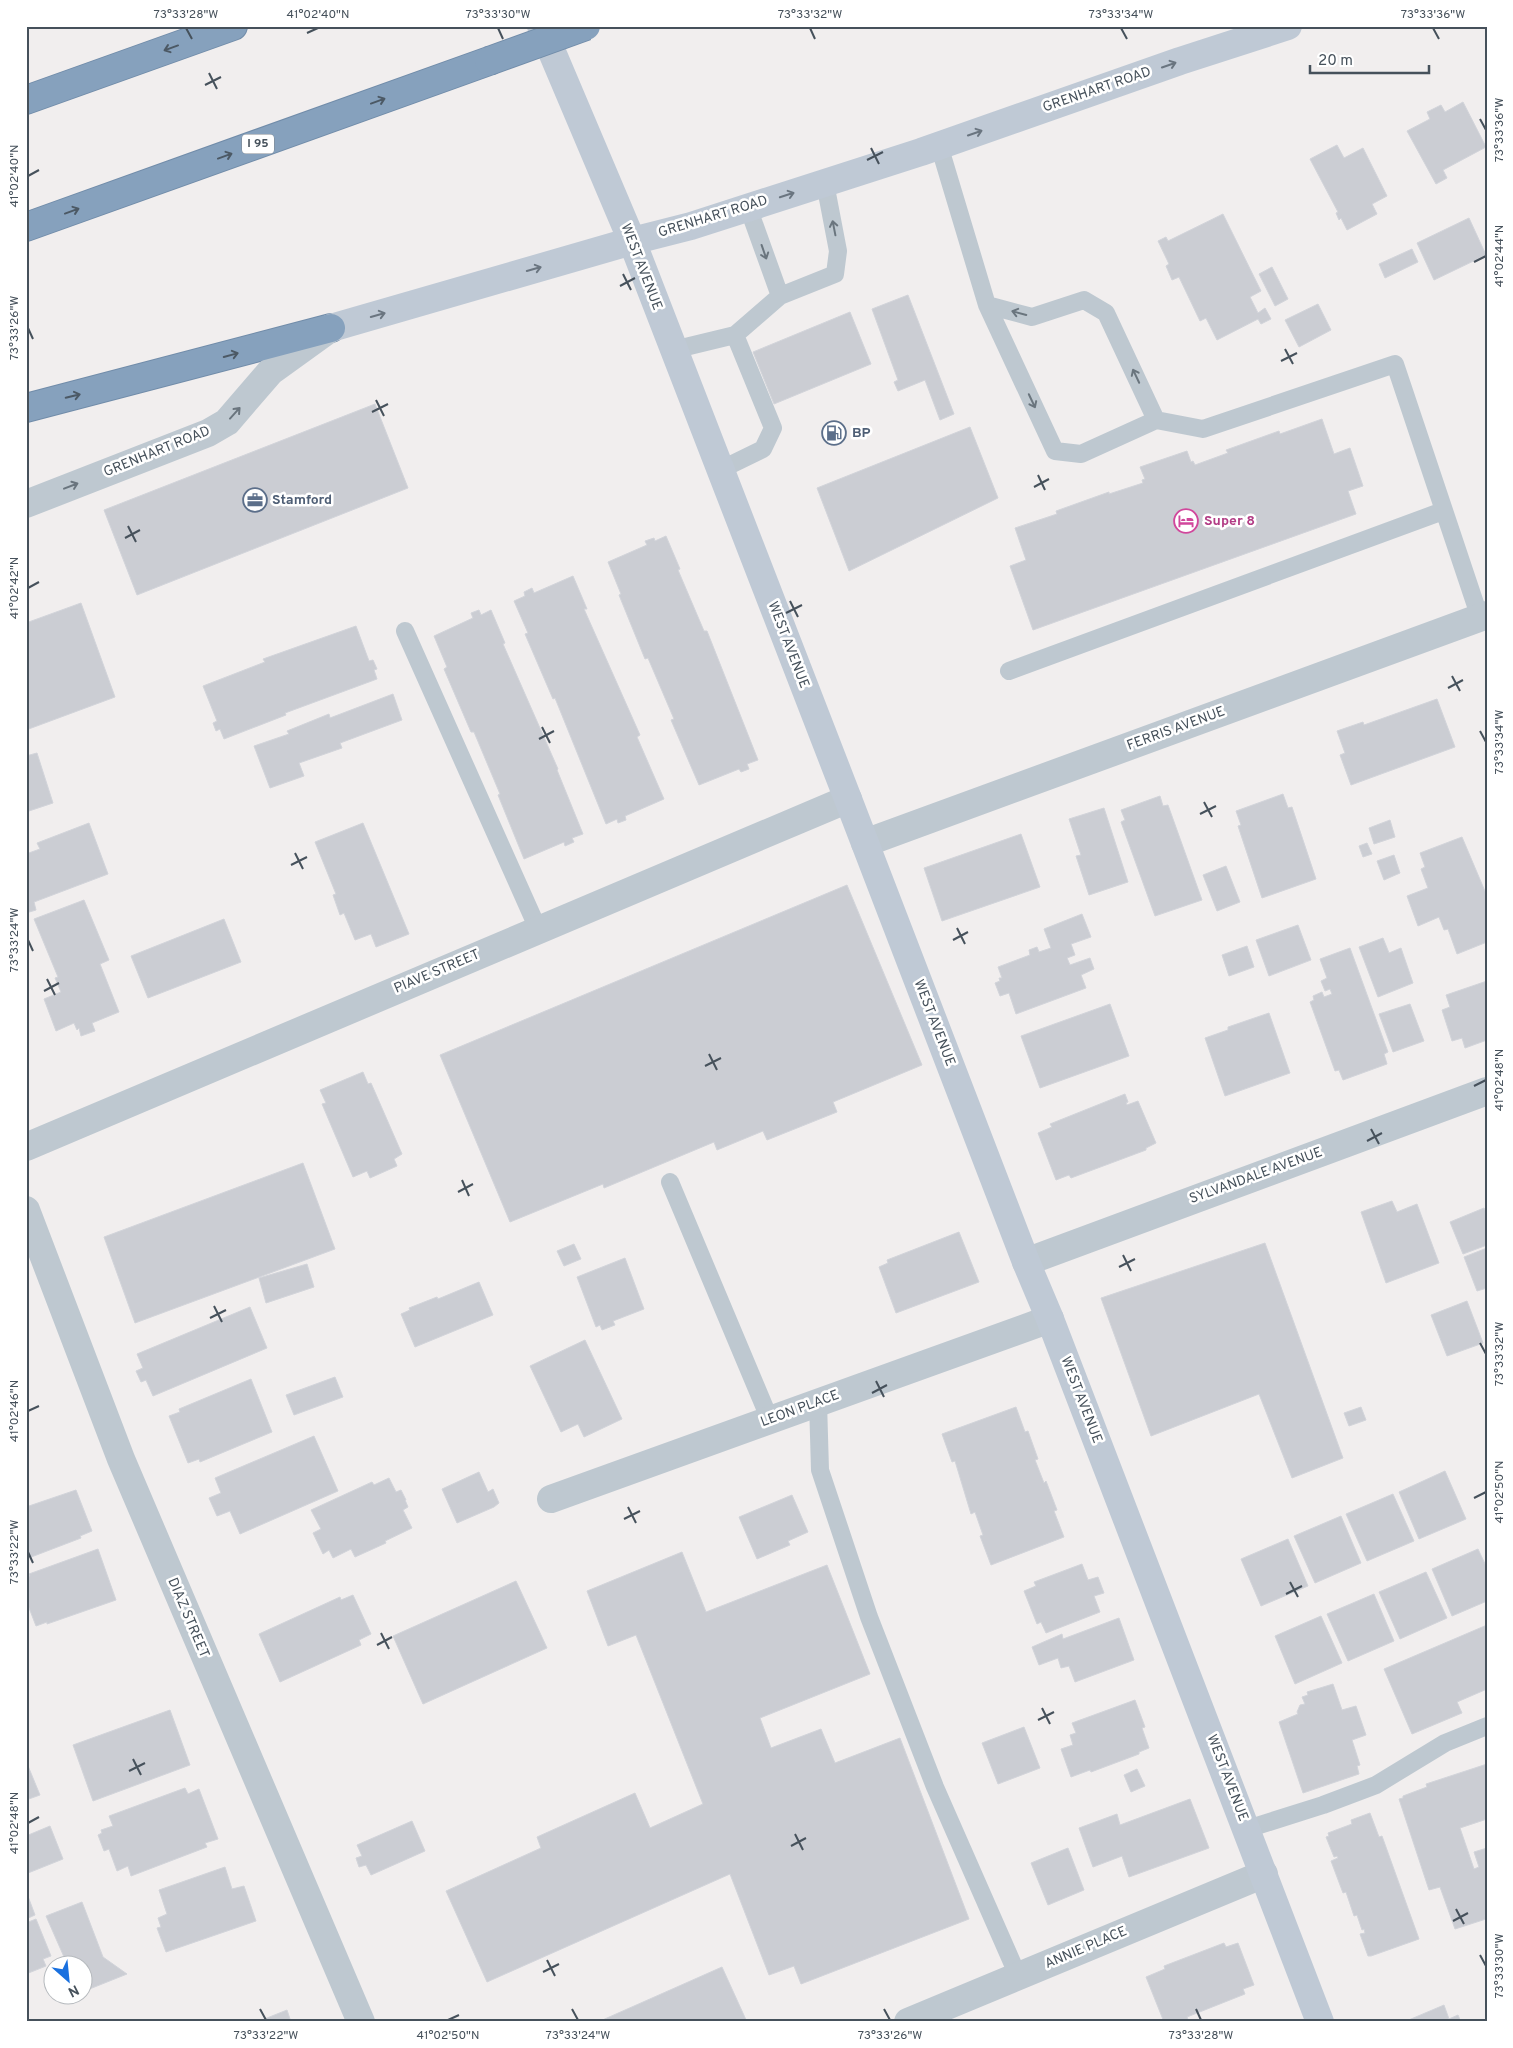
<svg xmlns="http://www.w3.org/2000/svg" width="1513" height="2048" viewBox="0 0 1513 2048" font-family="Overpass,sans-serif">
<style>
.building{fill:#cbcdd3;stroke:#d2d4da}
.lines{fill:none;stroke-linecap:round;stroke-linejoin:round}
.highway-casing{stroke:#718ca9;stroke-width:30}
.lane{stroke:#bec8d0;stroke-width:18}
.street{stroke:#bec8d0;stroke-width:28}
.secondary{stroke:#bfc9d5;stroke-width:28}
.highway{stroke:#86a1bd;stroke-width:28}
.highway-bridge-casing{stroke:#718ca9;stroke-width:30;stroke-linecap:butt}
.highway-bridge{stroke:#86a1bd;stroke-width:28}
.oneway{stroke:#4c5965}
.oneway2{stroke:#6a7580}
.oneway3{stroke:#6a757e}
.ticks{fill:none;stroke:#46515b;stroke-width:2}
.labels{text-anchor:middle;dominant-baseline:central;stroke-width:5;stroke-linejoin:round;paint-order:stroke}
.shield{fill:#fff;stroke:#7e858c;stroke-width:1}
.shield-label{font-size:12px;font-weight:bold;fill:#46515b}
.street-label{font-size:14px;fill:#46515b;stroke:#fff}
.service-label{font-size:14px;font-weight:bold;fill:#4e5e75;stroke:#fff;text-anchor:start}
.hotel-label{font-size:14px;font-weight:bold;fill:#b23c85;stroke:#fff;text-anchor:start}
.neatline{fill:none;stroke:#46515b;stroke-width:2}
.ticks-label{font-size:12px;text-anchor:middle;fill:#46515b}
</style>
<rect width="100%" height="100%" fill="#f1eeee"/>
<path class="building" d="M1463,102l23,45 -43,23 4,8 -11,6 -29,-53 23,-12 -3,-7 14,-7 4,7z
M1337,145l7,13 19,-10 24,48 -15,8 5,10 -30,16 -6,-12 -2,2 -3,-7 2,-1 -28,-53z
M1223,214l38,77 -11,6 8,16 7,-5 6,11 -10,5 -3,-5 -41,21 -11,-22 -6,3 -21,-44 -7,3 -6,-14 3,-2 -11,-23 8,-4 2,4z
M1469,218l17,37 -52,25 -17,-37z
M1412,249l6,13 -33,16 -6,-14z
M1272,267l16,32 -13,7 -16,-32z
M908,295l46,119 -14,6 -15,-40 -27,11 -4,-9 4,-2 -26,-71z
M1318,304l13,26 -32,17 -14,-27z
M850,312l21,52 -97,40 -21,-52z
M375,404l33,84 -271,107 -33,-85z
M1322,419l12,35 16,-6 13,38 -15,5 8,23 -323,116 -23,-64 16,-6 -11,-32 42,-14 -1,-3 53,-19v2l34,-11 -1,-3 3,-1 -5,-12 47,-16 4,11 2,-1 2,4 33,-12 -2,-3 53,-19 1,3z
M970,427l28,71 -149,73 -32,-83z
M666,536l14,33 -2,1 26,61h3l51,129 -11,4 2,5 -8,3 -2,-3 -40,16 -28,-65 3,-1 -26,-61 -3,1 -26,-64 2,-1 -13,-32 39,-17 -2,-4 9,-3 1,3z
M573,576l14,33h-3l56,126 -3,2 27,62 -39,17 1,4 -8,3 -1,-4 -11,5 -51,-126 -2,1 -28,-65 3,-1 -14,-32 11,-5 -1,-4 8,-4 2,5z
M81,603l34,94 -89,33v-107z
M479,610l2,5 10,-5 14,33 -2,1 55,125 -1,1 26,64 -11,4 2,4 -9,4 -1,-4 -40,17 -26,-64 2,-1 -26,-62h-3l-27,-63 3,-2 -13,-31 39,-18 -2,-5z
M356,626l13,35 4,-1 4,9 -3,1 3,9 -92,34 1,2 -62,24 -4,-10 -4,2 -3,-8 4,-2 -14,-35 62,-24 -2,-3z
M393,694l9,26 -62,23 2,5 -43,15 5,13 -34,12 -16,-42 35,-12 -2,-3 42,-17 1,4z
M1437,699l18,48 -104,38 -11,-30 5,-2 -8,-22 26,-9 1,3z
M37,753l16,50 -27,9 2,5 -2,1v-62z
M1283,794l5,14 4,-1 24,72 -54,19 -24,-72 3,-1 -5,-14z
M1160,796l3,10 5,-1 34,95 -47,16 -34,-94 4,-2 -4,-10z
M1104,808l24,74 -39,13 -13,-39 5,-1 -12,-36z
M1390,820l5,17 -21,7 -5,-16z
M89,823l19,51 -74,28 2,8 -10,3v-59l14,-5 -3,-6z
M363,823l46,111 -33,13 -5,-13 -16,6 -11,-27 -4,2 -7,-20 3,-1 -21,-52z
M1021,834l19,53 -98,34 -18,-53z
M1462,837l25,59v46l-30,12 -9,-25 -4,1 -5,-13 -21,9 -11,-30 21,-8 -7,-19 4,-2 -5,-14z
M1367,843l5,11 -9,3 -4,-11z
M1394,855l6,18 -16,7 -7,-19z
M1226,866l14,36 -23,9 -14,-36z
M847,885l75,180 -89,37 4,10 -70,28 -4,-9 -46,19 -3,-8 -110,46 -1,-4 -93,38 -70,-167z
M84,900l25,60 -9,4 19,48 -27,11 3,8 -14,5 -2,-8 -2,2 -3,-7 -18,8 -12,-32 17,-7 -6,-14 3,-1 -24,-58z
M1082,914l9,23 -20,7 4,11 -8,3 3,7 20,-7 4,11 -13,6 5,13 -70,26 -7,-21 -9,3 -5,-13 5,-2 -1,-3h3l-4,-11 32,-12 -1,-5 8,-3 2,5 12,-4 -7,-19z
M224,919l17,43 -93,36 -17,-42z
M1298,925l13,35 -42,16 -13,-36z
M1383,938l6,15 12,-5 12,35 -35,14 -19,-50z
M1247,946l7,21 -25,9 -7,-21z
M1350,948l38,104 -4,2 3,10 -44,16 -4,-10 -4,1 -25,-69 4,-2 -1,-4 9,-4 2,5 8,-3 -2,-5 -5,2 -4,-10 6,-3 -7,-19z
M1487,981v59l-22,8 -3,-10 -10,3 -10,-31 8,-3 -4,-12z
M1110,1004l19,52 -89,32 -19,-52z
M1410,1004l14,37 -31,11 -14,-38z
M1269,1013l21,60 -65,23 -20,-58 23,-8v-3z
M363,1072l5,12 3,-1 31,71 -8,5 3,7 -27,12 -3,-7 -14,6 -31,-73 4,-1 -6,-13z
M1125,1094l3,8 -2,1 1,2 11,-4 18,42 -10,5v2l-75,28 -2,-3 -13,5 -18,-47 14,-6 -2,-3z
M303,1163l32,86 -200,74 -31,-86z
M1392,1201l5,11 20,-8 22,59 -53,20 -25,-71z
M1484,1208l3,7v30l-24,9 -13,-32z
M959,1232l20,50 -83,31 -17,-46 9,-4 -1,-3z
M1265,1243l78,215 -51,20 -33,-84 -108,42 -50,-138z
M574,1244l7,15 -17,7 -7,-15z
M1487,1248v40l-10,3 -13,-34z
M625,1258l19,51 -31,12 2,4 -13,5 -2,-5 -4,2 -19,-50z
M307,1264l7,23 -48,16 -7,-25z
M479,1282l14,33 -78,32 -14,-33 9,-4 -1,-2 28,-11 1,2z
M1467,1301l16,42 -36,13 -16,-41z
M250,1307l17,41 -114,48 -7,-16 -5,2 -5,-11 7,-3 -6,-14z
M585,1340l37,79 -38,18 -6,-13 -17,8 -31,-66z
M335,1377l8,20 -49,18 -8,-20z
M251,1379l21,53 -72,30 -1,-3 -11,4 -19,-47 11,-4 -1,-3z
M1016,1407l9,25 3,-1 10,28 -3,1 9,23 2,-2 11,29 -3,1 10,26 -73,28 -11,-29 3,-1 -8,-23 -4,2 -16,-53 -3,1 -10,-28z
M1361,1407l5,13 -17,6 -5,-13z
M314,1436l24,55 -98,43 -10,-23 -13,5 -8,-18 12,-5 -6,-15z
M1445,1471l21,48 -47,20 -20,-47z
M479,1472l9,20 5,-3 6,14 -5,4 -37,16 -15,-34z
M389,1478l7,14 5,-2 5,10h-1l3,7 -5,3 9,18 -27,13 1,2 -31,14 -4,-8 -18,9 -4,-8 -6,4 -10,-21 8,-4 -10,-19 61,-28 2,3z
M76,1490l16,41 -12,5 1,2 -55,21v-52z
M1393,1494l21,47 -47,20 -21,-47z
M792,1495l16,37 -20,9 2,4 -33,14 -18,-42z
M1341,1516l20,47 -46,20 -21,-47z
M1288,1539l20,47 -47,20 -20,-47z
M98,1549l18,51 -69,24v-2l-11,4 -10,-26v-23l4,-1 -1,-2z
M1478,1549l9,19v33l-35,15 -20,-47z
M682,1552l24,60 121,-47 43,109 -110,44 11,30 50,-19 14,34 65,-25 69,181 -168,65 -7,-18 -25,9 -39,-101 -243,108 -41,-91 95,-43 -4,-11 98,-44 15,35 53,-24 -67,-169 -28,11 -21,-55z
M1082,1564l6,16 10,-3 6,16 -10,3 6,16 -54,21 -5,-11 -4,2 -13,-33 12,-5 -2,-4z
M1426,1572l21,46 -47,21 -21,-47z
M516,1581l31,67 -124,56 -30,-68z
M1374,1594l20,47 -46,20 -21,-47z
M353,1595l18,39 -12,6 2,5 -81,37 -21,-48 81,-37 1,3z
M1321,1616l21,47 -47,21 -20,-48z
M1119,1618l15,42 -59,22 -6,-16 -8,2 -3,-10 -19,7 -7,-18 30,-13 1,5z
M1487,1625v64l-30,13 5,11 -50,21 -28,-65z
M1333,1684l9,26 14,-4 10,29 -14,5 8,25 -3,1 2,8 -56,19 -24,-71 19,-8 -1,-2 3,-7 5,-1 -3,-7 6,-2 -1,-3z
M1135,1700l10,27 -3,1 7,20 -10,4v2l-48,18 -1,-2 -19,7 -10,-28 12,-4 -3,-10 6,-2 -4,-10z
M170,1710l20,55 -97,36 -20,-56z
M1024,1727l16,41 -42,16 -16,-41z
M26,1761l14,34 -14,5z
M1487,1764v55l-27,9 14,41 5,-2 -5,-15 13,-4v67h-2l1,4 -31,10 -15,-42 -11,3 -30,-91 4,-1v-2l24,-9 -1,-3z
M1137,1769l8,17 -14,6 -7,-17z
M185,1788l3,6 11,-5 19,50 -13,4 2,4 -76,29 -3,-10 -11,5 -8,-22 -5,2 -6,-16 4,-2 -1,-3 12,-4 -4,-10z
M1190,1799l19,49 -80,29 -7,-21 -29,11 -14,-39 38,-14 3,11z
M1370,1813l9,24 3,-1 37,103 -48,17h-3l-8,-22 5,-1 -1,-4 -2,1 -5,-15 -3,1 -8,-24 -3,1 -12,-32 7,-3 -1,-2 -3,1 -8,-20 3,-1 -1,-3 24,-9 -1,-4z
M412,1821l13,30 -54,24 -5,-10 -7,2 -3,-9 6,-2 -5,-11z
M50,1826l13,33 -35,14 -2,-37z
M1068,1848l16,42 -36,15 -17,-42z
M225,1867l7,22 12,-3 12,35 -90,31 -9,-24 4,-1 -3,-9 9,-4 -8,-24z
M26,1891l9,24 -9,4z
M82,1902l21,55 24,17 -45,18v-26h-14l-22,-50z
M36,1919l15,37 -8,3 3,7 -20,8v-51z
M1224,1943l2,4 12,-4 16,42 -11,4 2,5 -58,23 2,5h-25l-18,-45 19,-8 -1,-3z
M722,1967l25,55h-149z
M1444,2005l5,14 9,-4 3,7h-57z
M287,2010l4,12h-34z"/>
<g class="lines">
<g class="highway-casing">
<path id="highway" d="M26,100l207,-74
M26,227l463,-166
M26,408l305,-80"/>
</g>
<path class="lane" d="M939,145l48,160
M748,207l32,89
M735,335l45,-39 55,-22 3,-23 -13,-68
M673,350l62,-15 38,93 -10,21 -43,21
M1156,420l-50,-107 -22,-13 -52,17 -45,-12 68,146 26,3 75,-34 47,9 192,-65 85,254
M405,631l133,298
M1009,671l434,-160
M670,1182l100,238
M818,1402l2,68 49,147 66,170 83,189
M1247,1829l76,-24 53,-20 69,-42 42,-17"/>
<path class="street" d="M26,504l182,-71 19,-11 43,-50 61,-44
M865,843l622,-228
M26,1147l822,-348
M26,1210l95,249 240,563
M1026,1262l461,-171
M551,1499l499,-180
M908,2022l356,-148"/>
<path class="secondary" d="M541,26l91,215 216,558 178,463 24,57 270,703
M331,328l301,-87 59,-15 230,-74 259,-91 108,-35"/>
<use href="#highway" class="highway"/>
<g class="highway-bridge-casing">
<path id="highway-bridge" d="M489,61l97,-35"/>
</g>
<use href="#highway-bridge" class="highway-bridge"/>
</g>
<defs><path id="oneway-shaft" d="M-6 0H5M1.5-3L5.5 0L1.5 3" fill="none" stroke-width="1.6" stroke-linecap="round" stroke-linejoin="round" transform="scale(1.25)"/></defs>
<g class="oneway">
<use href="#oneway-shaft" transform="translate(171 48) rotate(160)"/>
<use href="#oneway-shaft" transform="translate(378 101) rotate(-20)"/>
<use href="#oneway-shaft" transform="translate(225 156) rotate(-20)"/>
<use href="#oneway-shaft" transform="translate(72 211) rotate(-20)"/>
<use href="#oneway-shaft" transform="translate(231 355) rotate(-15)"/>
<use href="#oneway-shaft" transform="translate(73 396) rotate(-14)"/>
</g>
<g class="oneway2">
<use href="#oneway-shaft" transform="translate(1169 65) rotate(-19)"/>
<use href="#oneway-shaft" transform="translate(975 133) rotate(-19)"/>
<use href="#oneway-shaft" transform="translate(787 195) rotate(-18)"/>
<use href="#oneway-shaft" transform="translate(534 269) rotate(-16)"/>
<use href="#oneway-shaft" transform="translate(378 315) rotate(-16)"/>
</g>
<g class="oneway3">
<use href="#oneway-shaft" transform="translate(834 228) rotate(-101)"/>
<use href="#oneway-shaft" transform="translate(764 252) rotate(71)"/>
<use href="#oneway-shaft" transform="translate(1019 313) rotate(-165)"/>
<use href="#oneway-shaft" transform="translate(1136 376) rotate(-115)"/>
<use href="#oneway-shaft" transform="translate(1032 401) rotate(65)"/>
<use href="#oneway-shaft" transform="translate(235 413) rotate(-48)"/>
<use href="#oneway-shaft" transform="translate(71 486) rotate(-21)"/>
</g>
<path class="ticks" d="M186,28l6,11M498,28l5,11M810,28l5,11M1121,28l6,11M1433,28l6,11M307,33l11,-5M209,73l8,16M205,85l16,-8M1480,119l6,11M871,148l8,16M867,160l16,-8M28,176l11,-6M1474,262l12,-6M623,274l8,16M620,286l15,-8M28,328l5,11M1285,349l8,15M1281,361l16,-8M376,400l8,16M372,412l16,-8M1038,475l7,15M1034,487l15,-8M128,526l8,16M125,538l15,-8M28,588l11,-6M790,601l8,16M786,613l16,-8M1452,676l8,15M1448,688l15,-8M542,727l8,16M1480,731l6,11M539,739l15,-8M1204,802l8,15M1200,814l16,-8M295,853l8,16M291,865l16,-8M957,928l8,16M28,940l5,11M953,940l15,-8M47,979l8,16M44,991l15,-8M709,1054l8,16M705,1066l16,-8M1474,1086l12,-6M1371,1129l8,15M1367,1141l15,-8M462,1180l7,16M458,1192l15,-8M1123,1255l8,16M1119,1267l16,-8M214,1306l8,16M210,1318l16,-8M1480,1343l6,11M876,1381l8,16M872,1393l15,-8M28,1411l11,-5M1474,1498l12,-6M628,1507l8,16M624,1519l16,-8M28,1552l5,11M1290,1582l8,15M1286,1594l16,-8M381,1633l8,16M377,1645l15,-8M1042,1708l8,16M1038,1720l16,-8M133,1759l8,16M129,1771l16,-8M28,1823l11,-6M795,1834l8,16M791,1846l15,-8M1456,1909l8,15M1453,1921l15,-8M1480,1955l6,11M547,1960l8,16M543,1972l16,-8M260,2009l6,11M572,2009l6,11M884,2009l6,11M1196,2009l5,11M448,2020l11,-5"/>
<defs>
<g id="fuel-ring" transform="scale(1.25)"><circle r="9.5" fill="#fff" stroke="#5c6f8a" stroke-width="1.5"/><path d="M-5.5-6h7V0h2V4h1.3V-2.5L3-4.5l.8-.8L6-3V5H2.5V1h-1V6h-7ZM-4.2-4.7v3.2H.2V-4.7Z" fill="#5c6f8a"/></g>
<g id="office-ring" transform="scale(1.25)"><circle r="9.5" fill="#fff" stroke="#5c6f8a" stroke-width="1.5"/><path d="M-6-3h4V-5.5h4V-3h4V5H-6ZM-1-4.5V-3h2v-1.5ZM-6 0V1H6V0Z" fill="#5c6f8a"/></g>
<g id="hotel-ring" transform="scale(1.25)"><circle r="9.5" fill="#fff" stroke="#d1479c" stroke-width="1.5"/><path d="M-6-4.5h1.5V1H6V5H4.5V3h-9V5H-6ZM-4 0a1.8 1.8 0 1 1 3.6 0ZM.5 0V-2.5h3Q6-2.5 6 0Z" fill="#d1479c"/></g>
</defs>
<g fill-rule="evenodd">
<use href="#fuel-ring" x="834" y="433"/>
<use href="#office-ring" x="255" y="500"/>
<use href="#hotel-ring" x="1186" y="521"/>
</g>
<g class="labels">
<rect class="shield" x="242" y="134.5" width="32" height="19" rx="4"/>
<g class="shield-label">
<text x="258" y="144">I 95</text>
</g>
<g class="street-label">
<text transform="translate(1097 90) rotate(-19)">GRENHART ROAD</text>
<text transform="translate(713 217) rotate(-17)">GRENHART ROAD</text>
<text transform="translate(641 267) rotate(69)">WEST AVENUE</text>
<text transform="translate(157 452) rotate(-22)">GRENHART ROAD</text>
<text transform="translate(788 645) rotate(69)">WEST AVENUE</text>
<text transform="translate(1176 729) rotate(-20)">FERRIS AVENUE</text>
<text transform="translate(437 972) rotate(-23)">PIAVE STREET</text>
<text transform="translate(934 1023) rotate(69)">WEST AVENUE</text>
<text transform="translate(1256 1176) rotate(-20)">SYLVANDALE AVENUE</text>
<text transform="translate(1081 1400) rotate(69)">WEST AVENUE</text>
<text transform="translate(800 1409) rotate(-20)">LEON PLACE</text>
<text transform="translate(188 1618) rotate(67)">DIAZ STREET</text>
<text transform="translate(1227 1778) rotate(69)">WEST AVENUE</text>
<text transform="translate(1086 1948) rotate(-23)">ANNIE PLACE</text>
</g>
<g class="service-label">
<text x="852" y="433">BP</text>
<text x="272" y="500">Stamford</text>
</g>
<g class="hotel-label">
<text x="1204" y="521">Super 8</text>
</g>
</g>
<rect width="1513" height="2048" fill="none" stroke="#ffffff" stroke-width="55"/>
<g transform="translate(68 1980) rotate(153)"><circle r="24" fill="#ffffff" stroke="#b5b9bd"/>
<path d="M0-4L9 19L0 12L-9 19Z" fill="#1970df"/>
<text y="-8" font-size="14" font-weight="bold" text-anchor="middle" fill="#46515b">N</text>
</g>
<path d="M1310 65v8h119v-8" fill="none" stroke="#46515b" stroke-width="2.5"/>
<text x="1318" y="65" font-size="15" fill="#46515b" stroke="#ffffff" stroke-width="4" paint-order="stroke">20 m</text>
<rect x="28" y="28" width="1458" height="1992" class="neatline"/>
<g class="ticks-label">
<text x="186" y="18">73°33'28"W</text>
<text x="318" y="18">41°02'40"N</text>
<text x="498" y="18">73°33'30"W</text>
<text x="810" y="18">73°33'32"W</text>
<text x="1121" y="18">73°33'34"W</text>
<text x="1433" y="18">73°33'36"W</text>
<text transform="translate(1499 130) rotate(-90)" y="4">73°33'36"W</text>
<text transform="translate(14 176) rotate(-90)" y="4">41°02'40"N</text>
<text transform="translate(1499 256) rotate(-90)" y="4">41°02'44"N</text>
<text transform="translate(14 328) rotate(-90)" y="4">73°33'26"W</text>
<text transform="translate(14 588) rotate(-90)" y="4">41°02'42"N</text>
<text transform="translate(1499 742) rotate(-90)" y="4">73°33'34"W</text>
<text transform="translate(14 940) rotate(-90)" y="4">73°33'24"W</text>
<text transform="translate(1499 1080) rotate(-90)" y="4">41°02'48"N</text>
<text transform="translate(1499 1354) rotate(-90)" y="4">73°33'32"W</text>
<text transform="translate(14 1411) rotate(-90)" y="4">41°02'46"N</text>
<text transform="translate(1499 1492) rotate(-90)" y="4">41°02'50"N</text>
<text transform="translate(14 1552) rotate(-90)" y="4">73°33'22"W</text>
<text transform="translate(14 1823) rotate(-90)" y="4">41°02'48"N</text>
<text transform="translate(1499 1966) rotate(-90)" y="4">73°33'30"W</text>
<text x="266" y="2039">73°33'22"W</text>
<text x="448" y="2039">41°02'50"N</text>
<text x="578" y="2039">73°33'24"W</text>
<text x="890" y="2039">73°33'26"W</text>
<text x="1201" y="2039">73°33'28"W</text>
</g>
</svg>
